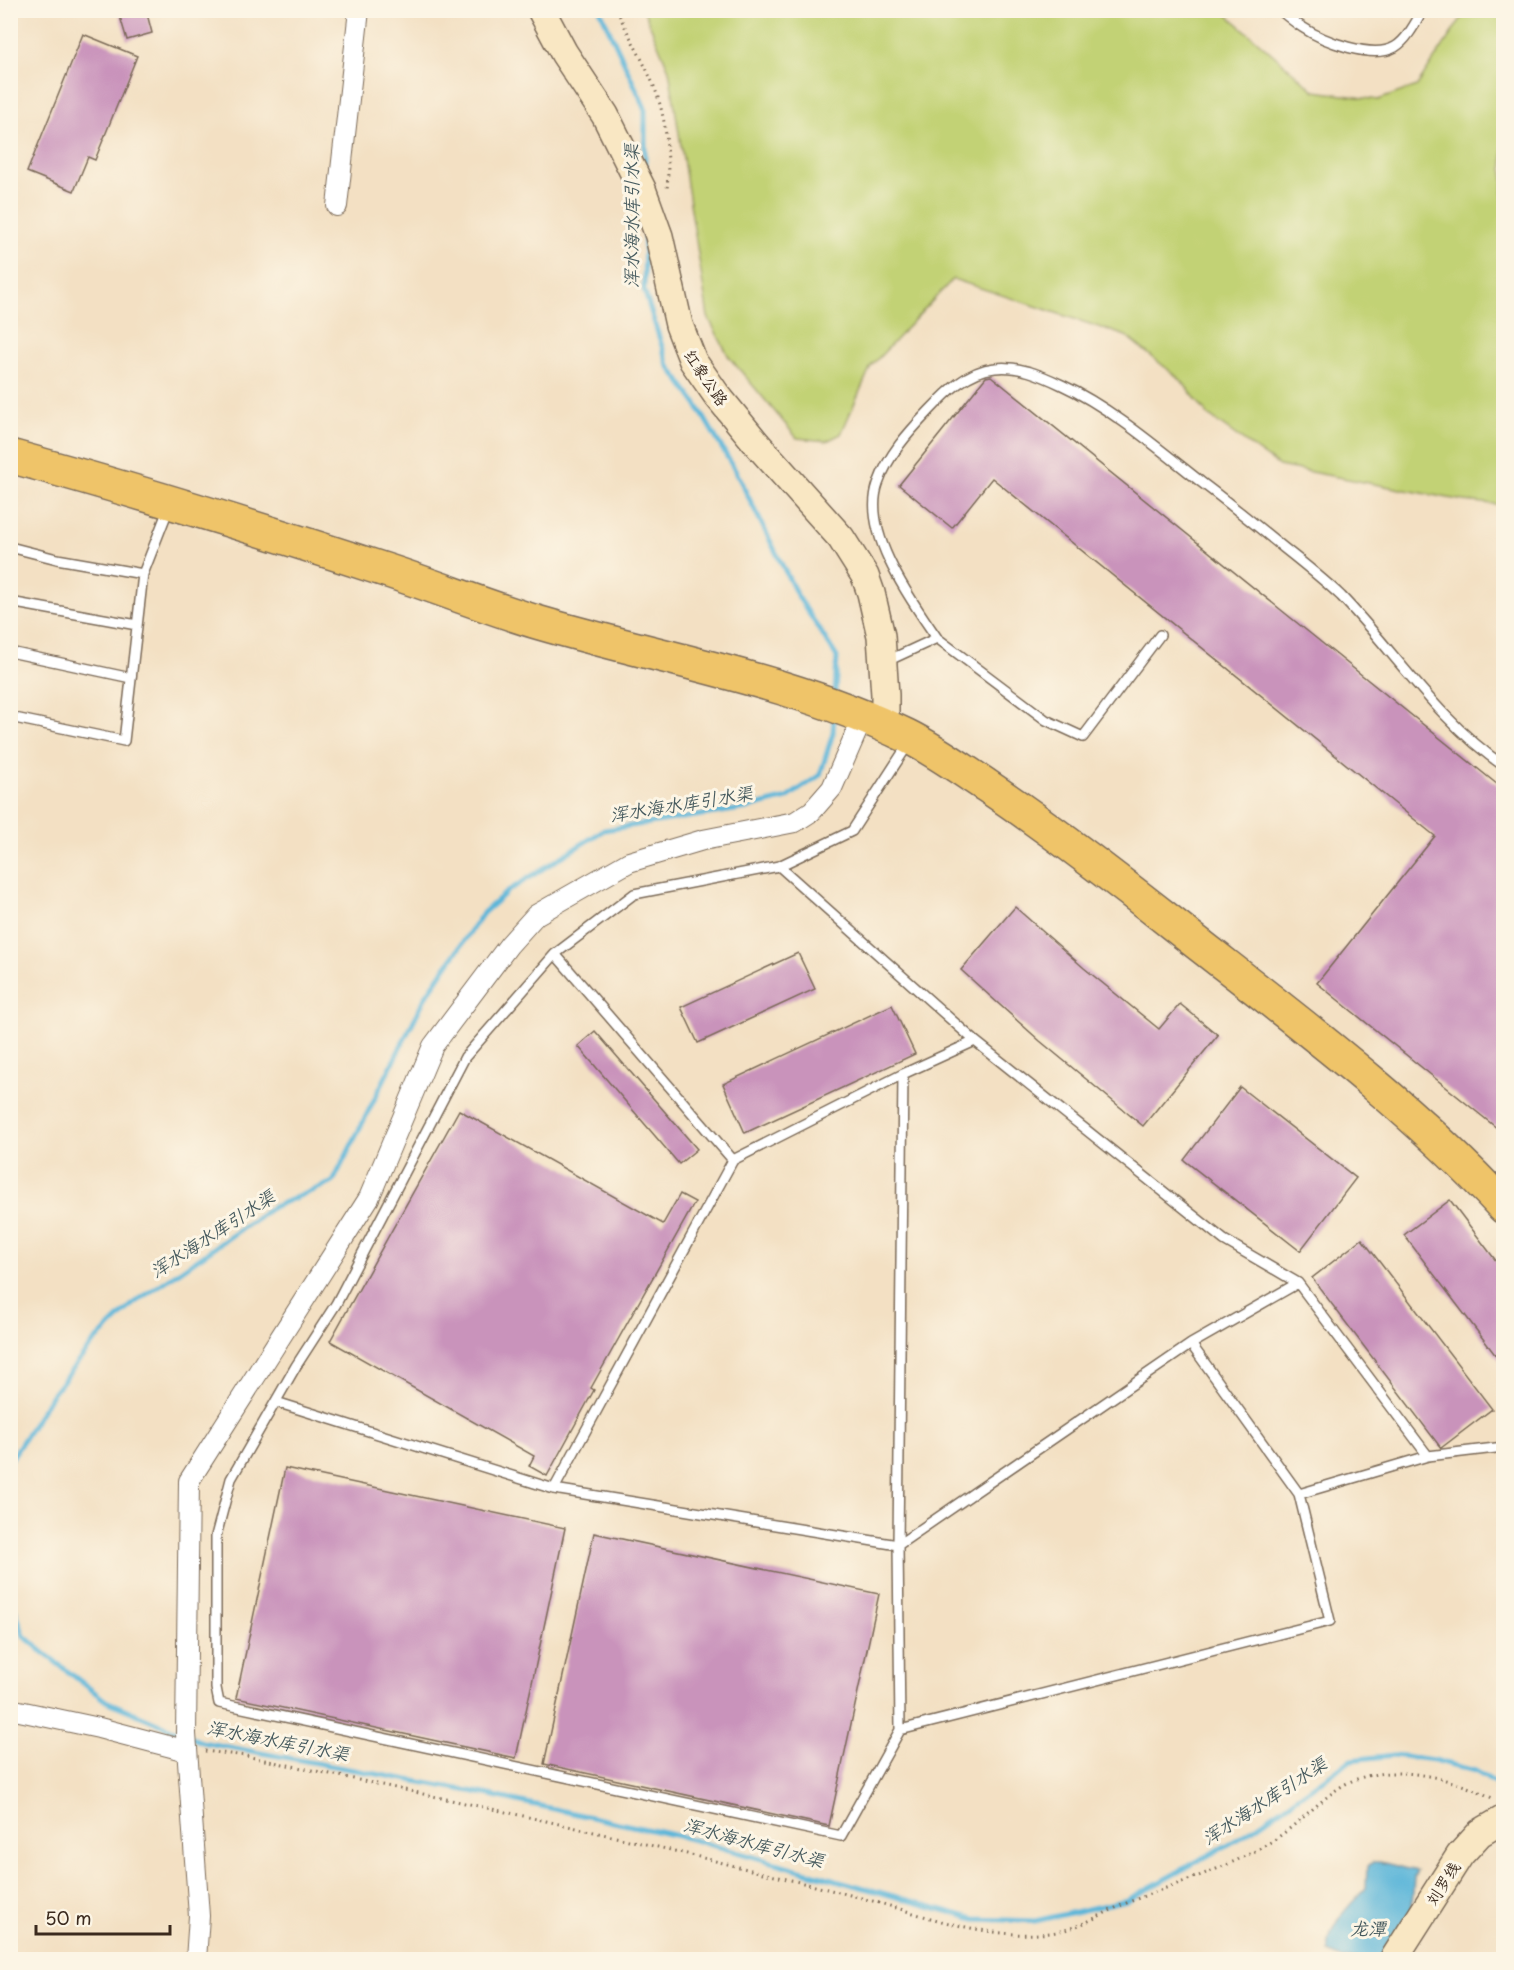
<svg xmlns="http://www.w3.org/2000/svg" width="1514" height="1970" viewBox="0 0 1514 1970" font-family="'Playpen Sans','LXGW WenKai TC',sans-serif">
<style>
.green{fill:#c2d274;stroke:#7e7e49;stroke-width:1.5}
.water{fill:#5cb6d9;stroke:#4c707c;stroke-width:1.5}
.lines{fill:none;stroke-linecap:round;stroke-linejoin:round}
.stream{stroke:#5cb6d9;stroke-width:5}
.building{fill:#c993bb}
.lane-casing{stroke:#7b6a58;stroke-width:12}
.street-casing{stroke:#7b6a58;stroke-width:22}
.secondary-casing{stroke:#7b6a58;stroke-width:30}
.highway-casing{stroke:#7b6a58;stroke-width:36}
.path{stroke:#7b6a58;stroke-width:3;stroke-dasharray:1.5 4.5;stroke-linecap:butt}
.lane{stroke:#fff;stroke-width:9}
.street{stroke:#fff;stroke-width:20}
.secondary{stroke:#f9e7c3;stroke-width:27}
.highway{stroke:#efc469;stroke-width:33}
.labels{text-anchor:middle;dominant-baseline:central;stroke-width:6;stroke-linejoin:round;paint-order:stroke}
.street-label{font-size:16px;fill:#3b2a1e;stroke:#fcf5e5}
.water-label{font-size:18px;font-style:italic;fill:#475b5f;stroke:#fcf5e5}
</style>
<rect width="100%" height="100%" fill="#fcf5e5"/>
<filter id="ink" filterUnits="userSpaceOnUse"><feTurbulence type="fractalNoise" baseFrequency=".0167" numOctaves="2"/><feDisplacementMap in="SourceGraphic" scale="12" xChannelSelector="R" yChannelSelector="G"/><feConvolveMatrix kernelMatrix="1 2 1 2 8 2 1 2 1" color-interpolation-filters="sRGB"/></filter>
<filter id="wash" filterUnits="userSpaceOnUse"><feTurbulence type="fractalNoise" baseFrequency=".008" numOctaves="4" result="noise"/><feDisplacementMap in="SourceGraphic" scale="24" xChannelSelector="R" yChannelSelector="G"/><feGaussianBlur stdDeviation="1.35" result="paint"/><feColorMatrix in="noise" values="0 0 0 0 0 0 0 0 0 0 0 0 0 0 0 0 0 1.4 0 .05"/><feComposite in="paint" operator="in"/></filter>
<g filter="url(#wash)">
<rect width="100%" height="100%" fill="#f3e0c3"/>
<path class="green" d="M644,11h579l92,80 63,9 39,-14 49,-75h37v494l-39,-4 -185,-35 -71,-51 -27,-35 -55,-44 -173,-57 -82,87 -30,68 -14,7 -30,-3 -68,-81 -21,-40 -39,-247z"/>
<path class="water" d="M1373,1862h7l37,9 -3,7 -3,40 -30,41h-38l-14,-7c-4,-25 21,-47 37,-64l1,-21z"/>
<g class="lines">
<path class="stream" d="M600,10l45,98v65
M645,230l-1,60 24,75 27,37 41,70 61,123 40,62 -2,36
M10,1461l41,-65 41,-52 42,-41 139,-96 60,-25 93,-186 57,-83 25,-22 96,-61 144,-22 39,-10 33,-23 13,-42 1,-16
M10,1595l14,41 20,17 62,48 75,32
M190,1737l12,5 278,51 203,44 292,82 60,2 92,-21 111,-61 113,-79 43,-5 40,5 41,11 29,17"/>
</g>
<g id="blocks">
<path class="building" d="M118,10h28l6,23 -25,7z
M83,34l54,22 -42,104 -7,-3 -14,34 -47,-19z
M991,376l512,413v344l-186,-150 118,-147 -443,-358 -40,50 -53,-43 87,-108z
M1015,907l69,61 75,61 21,-25 38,31 -75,91 -103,-85 -79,-71z
M798,953l17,36 -117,54 -17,-36z
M892,1005l23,49 -170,79 -22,-49z
M595,1031l102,118 -18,15 -101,-118z
M1240,1087l116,91 -56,73 -116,-91z
M459,1110l204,114 17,-30 15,8 -104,186 3,2 -47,86 -18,-10 5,-10 -204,-115z
M1450,1200l53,70v95l-99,-130z
M1362,1239l130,170 -51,39 -129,-170z
M285,1468l280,60 -49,230 -280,-60z
M594,1533l285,61 -50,232 -285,-62z"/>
</g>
</g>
<g filter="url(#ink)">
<use href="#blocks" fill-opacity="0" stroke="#7b6a58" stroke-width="1.5"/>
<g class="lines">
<g class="lane-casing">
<path id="lane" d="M1280,10c7,6 14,12 22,17 21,14 70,33 93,20 12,-7 21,-25 28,-37
M10,547l47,12 86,15
M10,602l127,23
M937,638l109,82 37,17 77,-102
M10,652l121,26
M885,662l52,-24c-26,-38 -76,-106 -59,-154 10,-29 30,-51 51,-73 18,-19 38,-40 66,-43 23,-3 46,7 67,17 48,22 97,64 139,97 28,21 55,43 83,66 19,15 39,31 57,48 54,56 97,125 163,170
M10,717l114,24 19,-167 23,-59
M779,866l196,175 249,199 74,43 130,173
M903,1074l-5,471 2,185 430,-109 -31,-127 -108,-150
M733,1160l170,-86 72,-33
M276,1402l278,87 344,56 293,-201 107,-61
M554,1489l179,-329 -178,-206
M1299,1494l129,-38 76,-9
M900,1730l-59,106 -622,-133 -3,-15v-152l15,-57 65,-113 40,-62 129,-247 90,-103 79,-60 145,-28 73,-35 57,-88"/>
</g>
<g class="street-casing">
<path id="street" d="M337,206l22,-196
M10,1709l89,19 88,23
M196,1960l3,-44 -13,-182 3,-253 180,-283 64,-152 76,-101 27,-30 93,-53 74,-22 92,-18 17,-11 20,-23 31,-71"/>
</g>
<g class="secondary-casing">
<path id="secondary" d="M541,10l23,43 41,62 37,74 17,47 20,89 14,36 23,33 41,50 84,94 24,38 6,17 10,43 4,59v31
M1393,1960l67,-105 20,-22 24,-14"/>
</g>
<g class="highway-casing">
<path id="highway" d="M10,456c124,34 247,72 369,112 54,17 107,39 161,55 123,36 252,57 367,113 28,14 54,33 80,50 64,43 125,90 186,138 113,89 232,176 331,283"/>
</g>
<path class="path" d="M617,10c10,23 23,44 33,67 16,34 20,76 17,113
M205,1751l41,5c163,35 327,69 489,110 47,12 94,23 141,36 56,16 115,38 174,31 30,-4 52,-20 79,-31 47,-19 98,-33 140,-59 27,-16 47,-40 73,-57 43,-26 111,-9 152,13"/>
<use href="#lane" class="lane"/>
<use href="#street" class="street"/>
<use href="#secondary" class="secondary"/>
<use href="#highway" class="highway"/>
</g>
</g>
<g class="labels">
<g class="street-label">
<text transform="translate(707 377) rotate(56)">红象公路</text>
<text transform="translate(1442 1883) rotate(-57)">刘罗线</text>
</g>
<g class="water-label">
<text transform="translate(630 216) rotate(-90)">浑水海水库引水渠</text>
<text transform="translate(681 803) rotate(-9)">浑水海水库引水渠</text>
<text transform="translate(212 1233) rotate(-33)">浑水海水库引水渠</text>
<text transform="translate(278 1740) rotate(11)">浑水海水库引水渠</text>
<text transform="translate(1264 1800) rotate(-33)">浑水海水库引水渠</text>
<text transform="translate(754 1842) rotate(15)">浑水海水库引水渠</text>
<text x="1368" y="1927">龙潭</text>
</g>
</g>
<rect width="1514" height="1970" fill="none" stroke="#fcf5e5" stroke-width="36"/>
<path d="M36 1925v9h134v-9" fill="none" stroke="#3b2a1e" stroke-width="3"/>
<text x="45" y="1925" font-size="18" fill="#3b2a1e" stroke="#fcf5e5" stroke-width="4.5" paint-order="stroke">50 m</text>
</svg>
